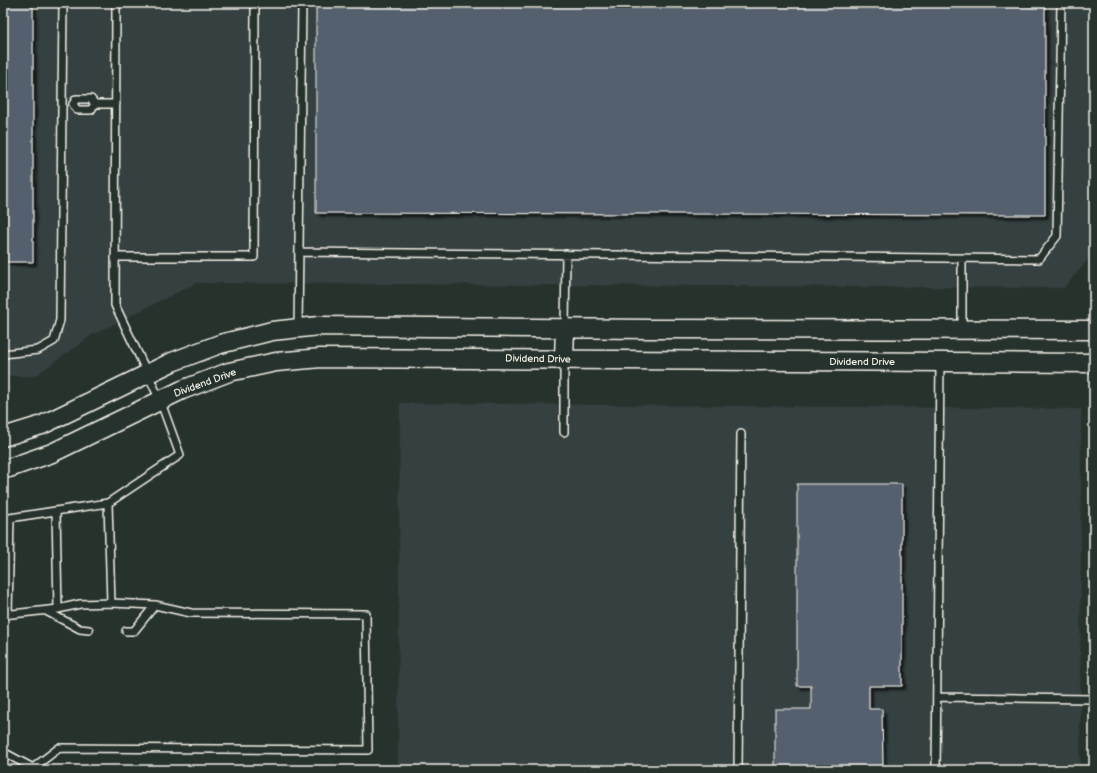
<svg xmlns="http://www.w3.org/2000/svg" width="1097" height="773" viewBox="0 0 1097 773" font-family="'Balsamiq Sans',sans-serif">
<style>
.built{fill:#344040}
.building{fill:#54606e;stroke:#f4f1e8;filter:url(#shadow)}
.lines{fill:none;stroke-linecap:round;stroke-linejoin:round}
.service-casing{stroke:#f4f1e8;stroke-width:10}
.tertiary-casing{stroke:#f4f1e8;stroke-width:21}
.service{stroke:#26332d;stroke-width:7}
.tertiary{stroke:#26332d;stroke-width:18}
.labels{text-anchor:middle;dominant-baseline:central;stroke-width:3;stroke-linejoin:round;paint-order:stroke}
.street-label{font-size:10px;fill:#f4f1e8;stroke:#26332d}
</style>
<defs>
<filter id="shadow"><feDropShadow dx="3.5" dy="3.5" stdDeviation="1" flood-color="#0009"/></filter>
</defs>
<rect width="100%" height="100%" fill="#26332d"/>
<filter id="ink" filterUnits="userSpaceOnUse"><feTurbulence type="fractalNoise" baseFrequency=".025" numOctaves="2"/><feDisplacementMap in="SourceGraphic" scale="8" xChannelSelector="R" yChannelSelector="G"/><feConvolveMatrix kernelMatrix="1 2 1 2 8 2 1 2 1" color-interpolation-filters="sRGB"/></filter>
<g filter="url(#ink)">
<path class="built" d="M3,3h1088l-1,254 -26,31 -868,-5 -104,52 -57,41h-32z
M400,403l681,6 -1,361h-682z"/>
<path class="building" d="M3,3h30v259h-30z
M316,3h729v212l-729,-2z
M797,484h105v202h-33v23h13l1,61h-108v-61h36v-23h-14z"/>
<g class="lines">
<g class="service-casing">
<path id="service" d="M73,104l3,-5h15l4,5
M73,104l4,6h14l4,-6
M95,104h21
M299,252l740,7 18,-23 4,-233
M115,257h139l1,-254
M962,258v71
M298,328l4,-325
M565,328l1,-74
M3,354l35,-4 16,-9 6,-21 3,-317
M564,432v-72
M108,503l3,100
M56,511l2,98
M3,519l105,-16 72,-48 -20,-55 -45,-95 1,-302
M46,611l34,18 9,1
M3,615l55,-6 22,-5 31,-1 44,2 36,8 175,1 2,136 -309,-2 -26,20v2
M8,615l2,-97
M126,631h8l21,-26
M937,697l157,2
M3,752l30,16
M738,770l3,-336
M936,770l4,-408"/>
</g>
<g class="tertiary-casing">
<path id="tertiary" d="M564,359l1,-31
M3,437l39,-12 130,-63 48,-18 52,-13 47,-5 332,3 443,1
M3,469l6,-1 43,-15 130,-63 47,-18 47,-10 45,-4 773,5"/>
</g>
<use href="#service" class="service"/>
<use href="#tertiary" class="tertiary"/>
</g>
</g>
<g class="labels">
<g class="street-label">
<text transform="translate(538 359) rotate(1)">Dividend Drive</text>
<text x="862" y="362">Dividend Drive</text>
<text transform="translate(205 383) rotate(-20)">Dividend Drive</text>
</g>
</g>
<rect width="1097" height="773" fill="none" stroke="#26332d" stroke-width="16"/>
<rect x="8" y="8" width="1081" height="757" fill="none" stroke="#f4f1e8" stroke-width="1.5" filter="url(#ink)"/>
</svg>
